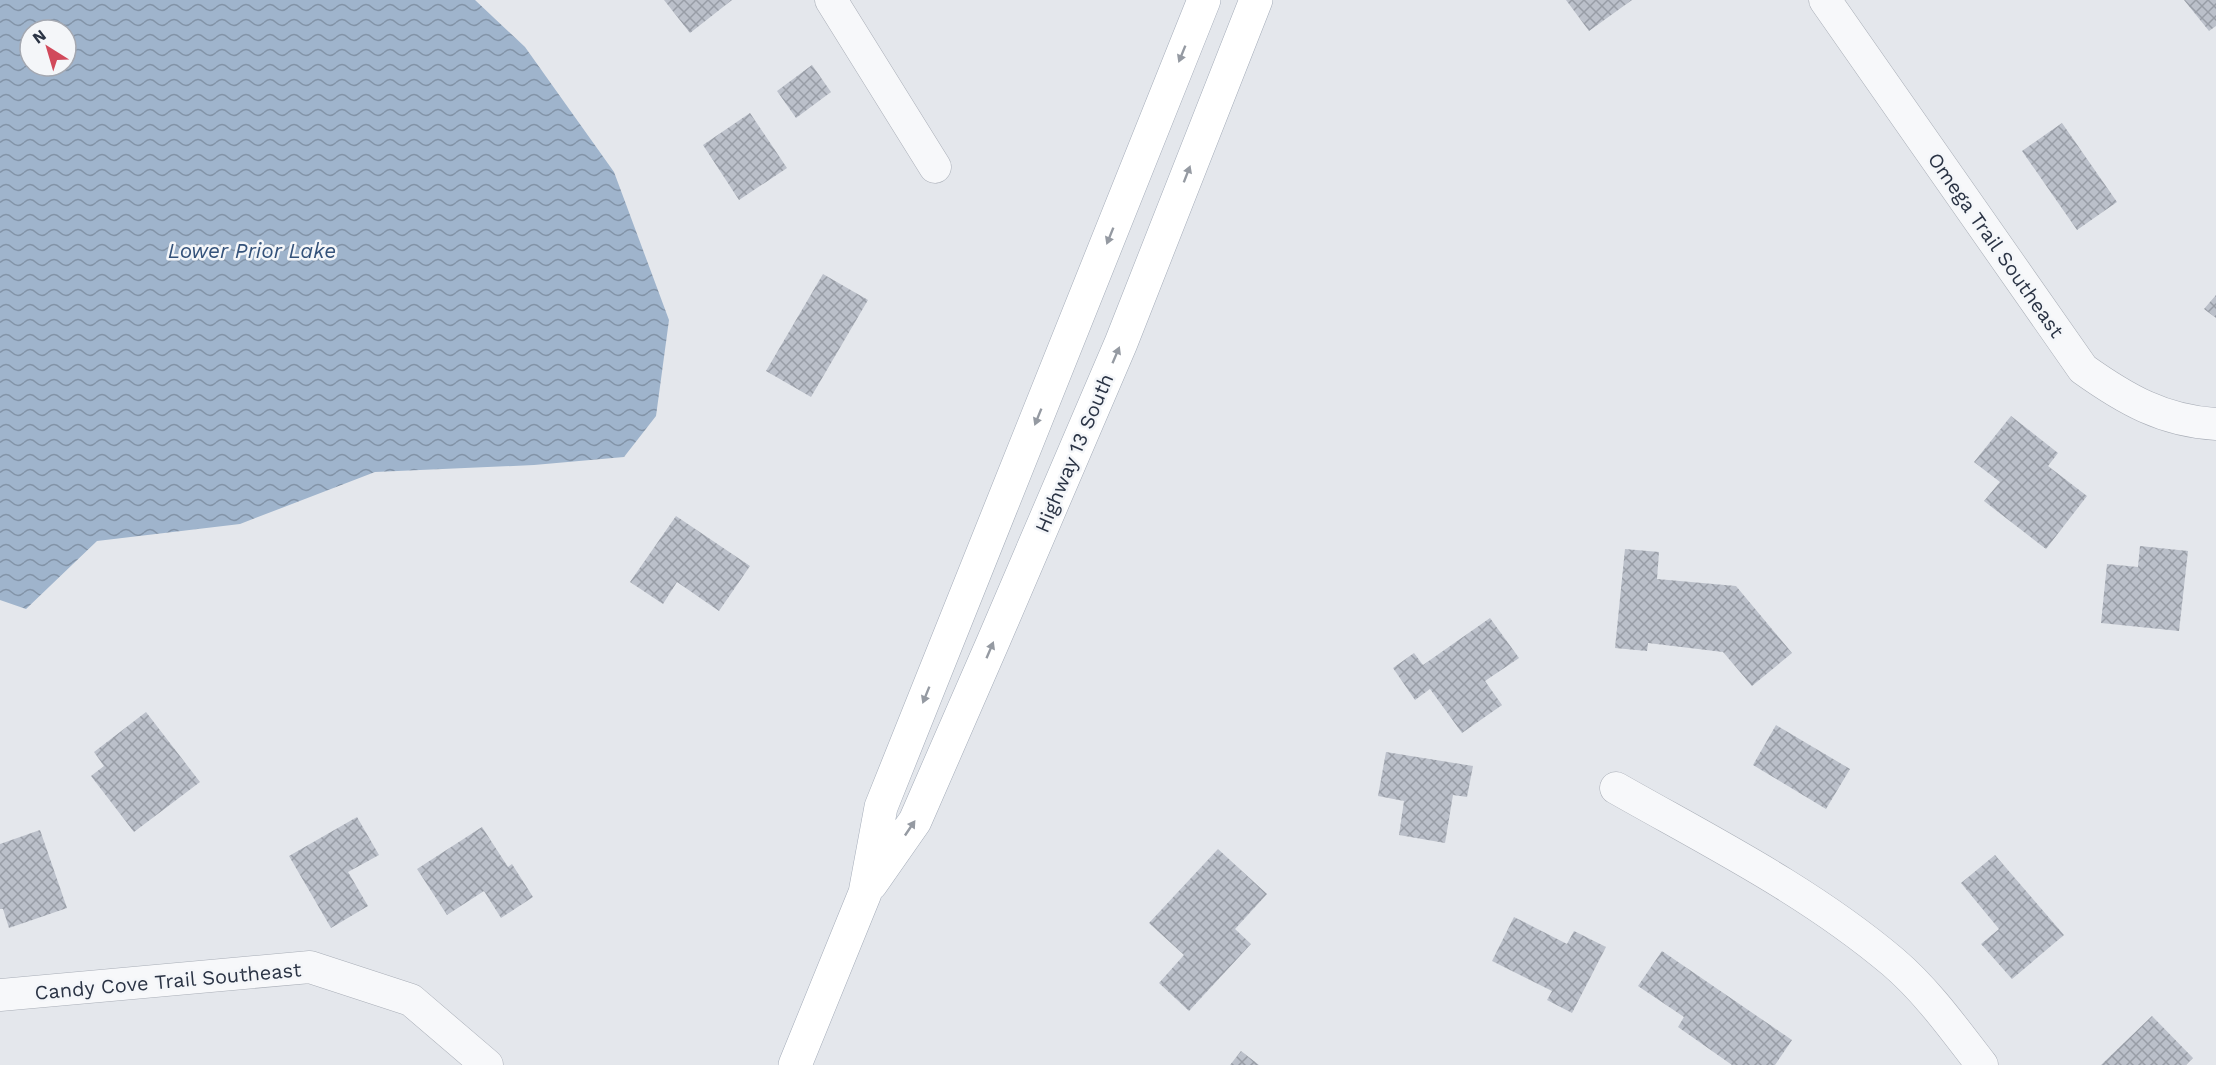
<svg xmlns="http://www.w3.org/2000/svg" width="2216" height="1065" viewBox="0 0 2216 1065" font-family="'Work Sans',sans-serif">
<style>
.water{fill:url(#water-waves);fill-rule:evenodd}
.building{fill:url(#building-cross-hatch)}
.lines{fill:none;stroke-linecap:round;stroke-linejoin:round}
.street-casing{stroke:#a9aeb7;stroke-width:33}
.primary-casing{stroke:#a3abb8;stroke-width:34}
.street{stroke:#f7f8fa;stroke-width:32}
.primary{stroke:#fff;stroke-width:33}
.oneway{fill:#959aa2}
.labels{text-anchor:middle;dominant-baseline:central;stroke-width:5;stroke-linejoin:round;paint-order:stroke}
.street-label{font-size:20px;fill:#2b3445;stroke:#f4f6f9}
.water-label{font-size:21px;font-style:italic;fill:#34527a;stroke:#f4f6f9}
</style>
<defs>
<pattern id="water-waves" width="16" height="10" patternUnits="userSpaceOnUse" patternTransform="scale(1.5)"><rect width="16" height="10" fill="#9fb4cc"/><path d="M0 5q4-4 8 0t8 0" fill="none" stroke="#8293a7"/></pattern>
<pattern id="building-cross-hatch" width="8" height="8" patternUnits="userSpaceOnUse" patternTransform="scale(1.5)"><rect width="8" height="8" fill="#bbc0ca"/><path d="M0 0l8 8M0 8l8-8" fill="none" stroke="#989da6"/></pattern>
</defs>
<rect width="100%" height="100%" fill="#e4e7ec"/>
<path class="water" d="M0,0h475l50,47 89,125 55,148 -13,96 -32,41 -90,8 -159,7 -135,52 -143,17 -71,68 -26,-9zM30,30h36v36h-36z"/>
<path class="building" d="M664,0h68l-42,33z
M1566,0h66l-43,31z
M2184,0h32v26l-7,5z
M812,65l19,27 -35,26 -19,-27z
M750,113l37,55 -48,32 -36,-55z
M2062,123l55,79 -40,28 -55,-79z
M823,274l45,26 -57,97 -45,-26z
M2216,295v23l-12,-9z
M2011,416l47,37 -10,13 39,30 -41,53 -62,-48 16,-19 -26,-20z
M676,516l74,50 -31,45 -42,-29 -14,22 -33,-22z
M2140,546l48,5 -9,80 -78,-8 6,-59 31,3z
M1625,549l34,3 -2,27 79,7 56,67 -40,33 -29,-34 -75,-9 -1,8 -32,-3z
M1490,618l29,40 -34,23 17,24 -40,28 -32,-44 -15,11 -22,-32 21,-15 9,12z
M146,712l54,70 -66,50 -43,-56 13,-10 -10,-14z
M1776,725l74,44 -24,40 -73,-44z
M1386,752l87,14 -6,31 -14,-2 -8,48 -46,-8 5,-34 -26,-5z
M357,817l22,38 -31,17 20,34 -37,22 -42,-72z
M482,827l26,40 4,-3 21,33 -32,21 -17,-27 -37,24 -30,-46z
M40,830l27,78 -58,20 -6,-19h-3v-65z
M1218,849l49,45 -32,35 16,15 -62,67 -30,-28 25,-28 -35,-32z
M1995,855l69,80 -52,44 -31,-35 18,-15 -38,-46z
M1514,917l53,27 7,-13 32,16 -34,66 -25,-13 5,-9 -60,-30z
M1662,951l130,89 -17,25h-43l-54,-38 6,-10 -46,-31z
M2152,1016l41,42 -7,7h-85z
M1241,1051l18,14h-29z"/>
<g class="lines">
<g class="street-casing">
<path id="street" d="M831,0l104,167
M1825,0l258,369c42,30 80,52 133,55
M1616,788c95,54 193,103 277,174 34,29 61,67 89,103
M0,995l310,-28 101,33 76,65"/>
</g>
<g class="primary-casing">
<path id="primary" d="M871,884l44,-63 78,-179 128,-299 135,-343
M795,1065l70,-172 16,-86 323,-807"/>
</g>
<use href="#street" class="street"/>
<use href="#primary" class="primary"/>
</g>
<defs><path id="oneway-solid" d="M-6-.8H1V-3.2L6.5 0L1 3.2V.8H-6Z" transform="scale(1.5)"/></defs>
<g class="oneway">
<use href="#oneway-solid" transform="translate(1182 54) rotate(112)"/>
<use href="#oneway-solid" transform="translate(1187 174) rotate(-69)"/>
<use href="#oneway-solid" transform="translate(1110 236) rotate(112)"/>
<use href="#oneway-solid" transform="translate(1116 355) rotate(-67)"/>
<use href="#oneway-solid" transform="translate(1038 417) rotate(112)"/>
<use href="#oneway-solid" transform="translate(990 650) rotate(-67)"/>
<use href="#oneway-solid" transform="translate(926 695) rotate(112)"/>
<use href="#oneway-solid" transform="translate(910 828) rotate(-56)"/>
</g>
<g class="labels">
<g class="street-label">
<text transform="translate(1996 245) rotate(55)">Omega Trail Southeast</text>
<text transform="translate(1074 453) rotate(-67)">Highway 13 South</text>
<text transform="translate(168 981) rotate(-5)">Candy Cove Trail Southeast</text>
</g>
<g class="water-label">
<text x="252" y="250">Lower Prior Lake</text>
</g>
</g>
<g transform="translate(48 48) rotate(323)"><circle r="28" fill="#f4f6f9" stroke="#a4a8b1" stroke-width="1.5"/>
<path d="M0-4.5L10 22L0 15L-10 22Z" fill="#d1495b"/>
<text y="-9" font-size="16" font-weight="bold" text-anchor="middle" fill="#2b3445">N</text>
</g>
</svg>
